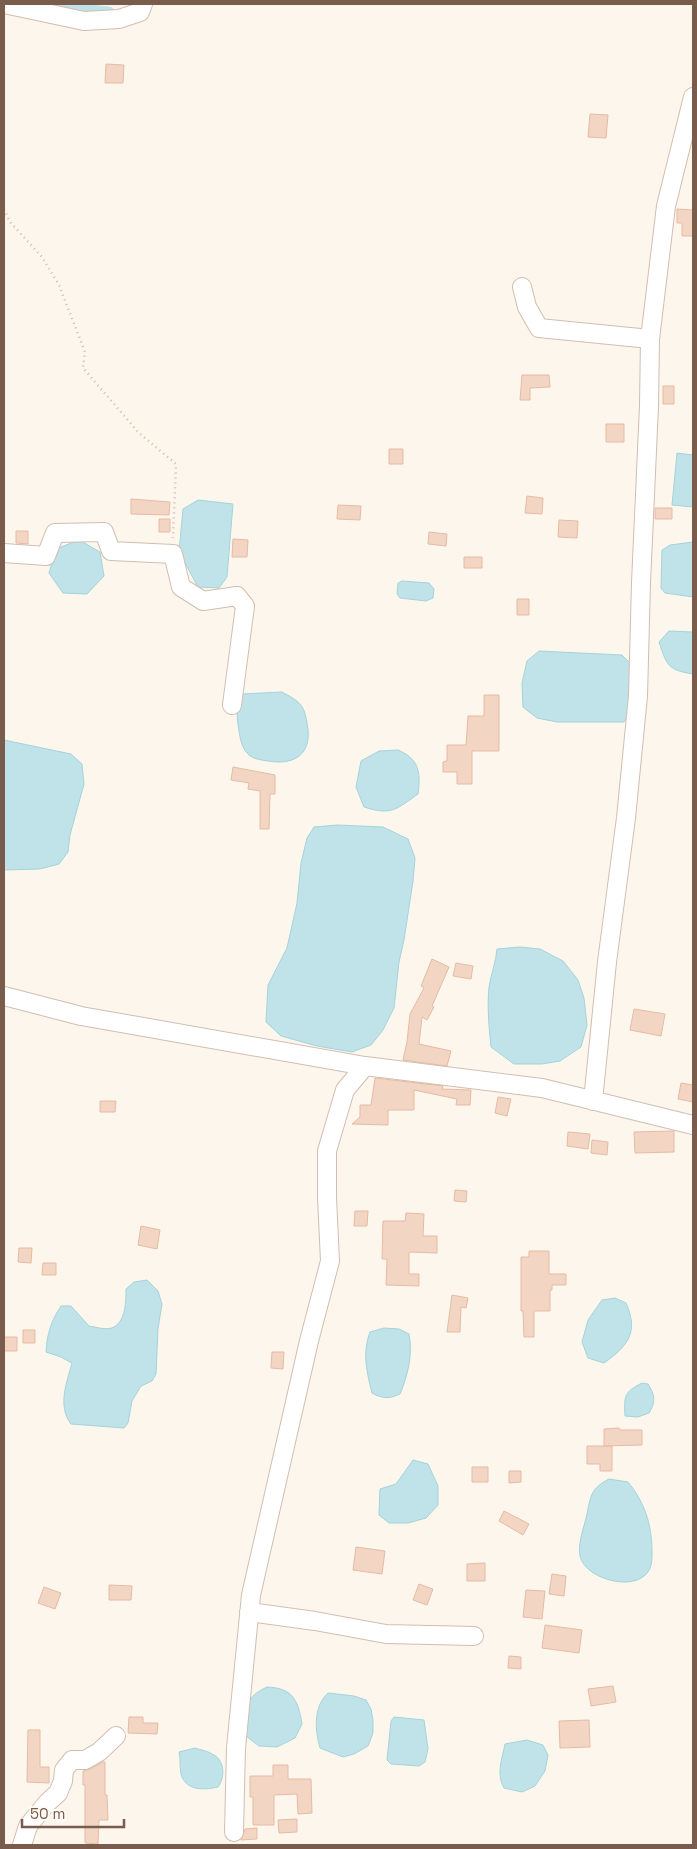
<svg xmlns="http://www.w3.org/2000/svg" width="697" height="1849" viewBox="0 0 697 1849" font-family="'Space Grotesk',sans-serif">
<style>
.water{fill:#bfe3e8;stroke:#a5d3da}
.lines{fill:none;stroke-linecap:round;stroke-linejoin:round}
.canal{stroke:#bfe3e8;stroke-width:15}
.building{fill:#f3d5c3;stroke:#e6bba3}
.minor-casing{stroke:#d1beb0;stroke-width:20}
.path{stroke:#d9b8a5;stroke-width:2.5;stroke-dasharray:1 4;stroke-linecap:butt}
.minor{stroke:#fff;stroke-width:18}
</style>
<rect width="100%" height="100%" fill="#fdf6ec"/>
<path class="water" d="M677,453l16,2v52l-21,-2z
M198,500l35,4 -6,73 -8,11 -21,-1 -19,-35 4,-43z
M79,540l21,12 4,24 -17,18 -24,-1 -14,-20 7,-24z
M693,542v55l-28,-4 -4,-5 1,-38 8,-5z
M402,581l27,2 5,6 -1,9 -7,3 -26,-3 -3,-4 1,-11z
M669,631l24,1v42c-25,-4 -26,-8 -34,-32z
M539,651l83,4 11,11 -5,50 -4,6h-67l-20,-4 -14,-11 -1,-24 5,-22z
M282,692c16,9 22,11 25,31 6,29 -10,43 -39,38 -7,-1 -16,-2 -21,-8 -5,-5 -7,-15 -8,-22 -2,-13 -4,-25 3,-37z
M4,740l67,14 11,10 2,20 -14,51 -2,17 -9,12 -19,5 -36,1z
M398,750c21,9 23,22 20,44 -21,15 -27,22 -54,13l-8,-20 5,-26 18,-10z
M338,825l45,2 25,12 7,19 -2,23 -9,59 -5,22 -5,46 -11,22 -12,15 -19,7 -35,-6 -36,-10 -15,-14 2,-37 19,-37 10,-45 4,-40 6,-25 7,-11z
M520,947l20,2 23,12 15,19 6,18 3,27 -6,22 -21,14 -18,3h-28l-23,-17c-2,-20 -4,-40 -2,-60 2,-13 7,-25 8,-38z
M147,1280l11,11 4,13 -4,25 -2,45 -4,7 -11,5 -9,15 -4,22 -4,5 -53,-4c-14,-18 -4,-42 1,-61l-11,-6 -15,-5c1,-18 5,-31 15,-46h10l18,20c7,1 18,5 25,1 12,-7 12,-26 12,-38l8,-7z
M615,1298l11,5c13,29 2,43 -22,60l-16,-5 -6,-16 6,-22 14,-20z
M384,1328l15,1 10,5c4,20 -1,41 -9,60 -11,5 -17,5 -28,-1 -5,-20 -10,-40 -2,-61z
M642,1383l6,1c7,11 8,18 1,29l-11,4 -13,-1c-1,-20 -1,-24 17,-33z
M413,1460l15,4 10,22v19l-12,13 -18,5h-19l-10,-8 1,-26 16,-5z
M609,1479l19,3c17,21 24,43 24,70 0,9 0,18 -8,24 -16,14 -59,2 -64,-20 -2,-11 2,-23 5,-34 6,-21 2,-32 24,-43z
M267,1687c26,1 31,13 35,37l-7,14 -18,9 -18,-1 -13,-10c0,-24 -5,-37 21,-49z
M328,1693l26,3 12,4 5,9 2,11v13l-5,13 -14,8 -11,3 -23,-9c-5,-18 -7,-41 8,-55z
M394,1717l30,3 4,29 -3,13 -6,4 -28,-2 -4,-4 4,-39z
M527,1740l16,5 5,10 -3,16 -10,15 -13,6 -18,-4c-8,-14 -2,-29 1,-44z
M195,1748c6,2 13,3 19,7 11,6 11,23 4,32 -13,3 -30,4 -36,-10 -3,-8 -1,-17 -3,-25z"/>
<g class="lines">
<path class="canal" d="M62,9l46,5"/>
</g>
<path class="building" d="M106,64l18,1 -1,18h-18z
M590,114l18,1 -2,23 -18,-1z
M677,209l16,1v26h-11v-13h-5z
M522,375h27l1,12 -20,1v12h-10z
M663,386h11v18h-11z
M606,424h18v18h-18z
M389,449h14v15h-14z
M527,496l16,2 -1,16 -17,-1z
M131,499l39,3 -1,13 -38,-1z
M338,505l23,1 -1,14 -23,-1z
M655,508h17v11h-17z
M159,519h11v13h-11z
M559,520l19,1 -1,17 -19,-1z
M16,531h12v13l-12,-1z
M429,532l18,2 -1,12 -18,-2z
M233,539l15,1 -1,17h-15z
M464,557h18v11h-18z
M517,599h12v16h-12z
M484,695h15v56h-27v33h-15v-12h-14v-10l4,-1v-16h19l2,-29h16z
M233,767l42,8v19h-5l-1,35h-9v-38l-12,-2 1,-6 -18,-3z
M432,959l17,8 -17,39 2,1 -7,13 -5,-3 -3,27 32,7 -4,15 -44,-6 4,-18 3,-28 14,-26 -3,-2z
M456,963l17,3 -2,13 -18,-3z
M634,1009l31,5 -4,22 -31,-6z
M375,1078l68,8 -1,3 29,1 -1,15h-14l1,-6 -43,-9v20h-26v15l-36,-1 8,-7v-12h11z
M681,1083l12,2v17l-15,-3z
M498,1097l13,2 -4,17 -12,-3z
M100,1101h16l-1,11h-15z
M674,1131v21l-39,1 -1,-21z
M568,1132l22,2 -2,15 -21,-3z
M592,1140l16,2 -1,13 -16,-2z
M455,1190l12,1 -1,11 -12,-1z
M355,1211h13l-1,15h-13z
M406,1213l18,1 -1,22h14v17l-28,-1v22h10v12l-33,-1 1,-26h-5l1,-38h22z
M141,1226l19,4 -3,19 -19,-4z
M19,1248h13l-1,15 -13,-1z
M529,1251h20v23h17v11h-14v5h-2v21h-16v26h-10l-1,-26h-2v-54h8z
M43,1263h13v12h-14z
M452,1295l16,3 -2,10 -5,-1 -1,25h-13z
M23,1330h12v13h-12z
M4,1337h13v14h-13z
M272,1352h12l-1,17 -12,-1z
M619,1428l1,2h22v15l-38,1v-17z
M587,1446h25v25h-12v-7h-13z
M472,1467h16v15h-16z
M509,1471h12v11l-12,1z
M504,1511l25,13 -6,11 -24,-14z
M356,1547l29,4 -3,23 -29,-4z
M485,1563v18h-18v-17z
M552,1574l14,2 -2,20 -15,-2z
M419,1584l14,5 -6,16 -14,-5z
M109,1585l23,1 -1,14h-22z
M44,1587l17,6 -6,16 -17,-6z
M526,1590l19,1 -3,28 -19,-2z
M545,1625l37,5 -3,23 -37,-5z
M509,1656l12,1v12l-13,-1z
M613,1686l3,16 -25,4 -3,-17z
M129,1717h14v6h15l-1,11 -29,-1z
M589,1720l1,27 -30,1 -1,-27z
M28,1730h12v37h9v16l-22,-1z
M103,1762h2v33h2l1,25h-9l-1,24 -13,-1v-58h-2v-14l7,-2z
M273,1765h15v14h23l1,34 -14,1 -1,-20 -23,1v30h-21v-28h-3v-21h23z
M297,1819v13l-18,1 -1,-13z
M257,1828v11l-16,1 4,-11z"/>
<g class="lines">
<g class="minor-casing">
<path id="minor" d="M4,4l80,17 35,-2 21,-7 3,-8
M522,287l5,20 12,21 111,11
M4,553l42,3 9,-23 49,-1 7,19 62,3 8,33 22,14 34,-5 8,10 -13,99
M4,996l77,20 284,50 177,22 151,37
M593,1101l14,-139 19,-144 12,-122 3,-113 8,-177 1,-67 16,-133 27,-109
M249,1612l66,9 71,13 88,2
M234,1832l2,-84 15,-153 58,-254 21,-80 -3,-64v-46l18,-61 20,-24
M22,1845l6,-19 19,-23 11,-10 5,-12 1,-11 8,-10h13l14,-8 17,-16"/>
</g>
<path class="path" d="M4,209l6,13 32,35 17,28 26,67 -2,16 56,65 37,31 -3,74"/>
<use href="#minor" class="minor"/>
</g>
<rect width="697" height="1849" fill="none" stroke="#7a5c4d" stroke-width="10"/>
<path d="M22 1819v8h102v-8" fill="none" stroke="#7a5c4d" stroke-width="2.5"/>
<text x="30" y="1819" font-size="15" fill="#7a5c4d" stroke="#fffaf3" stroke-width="4" paint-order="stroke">50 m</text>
</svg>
